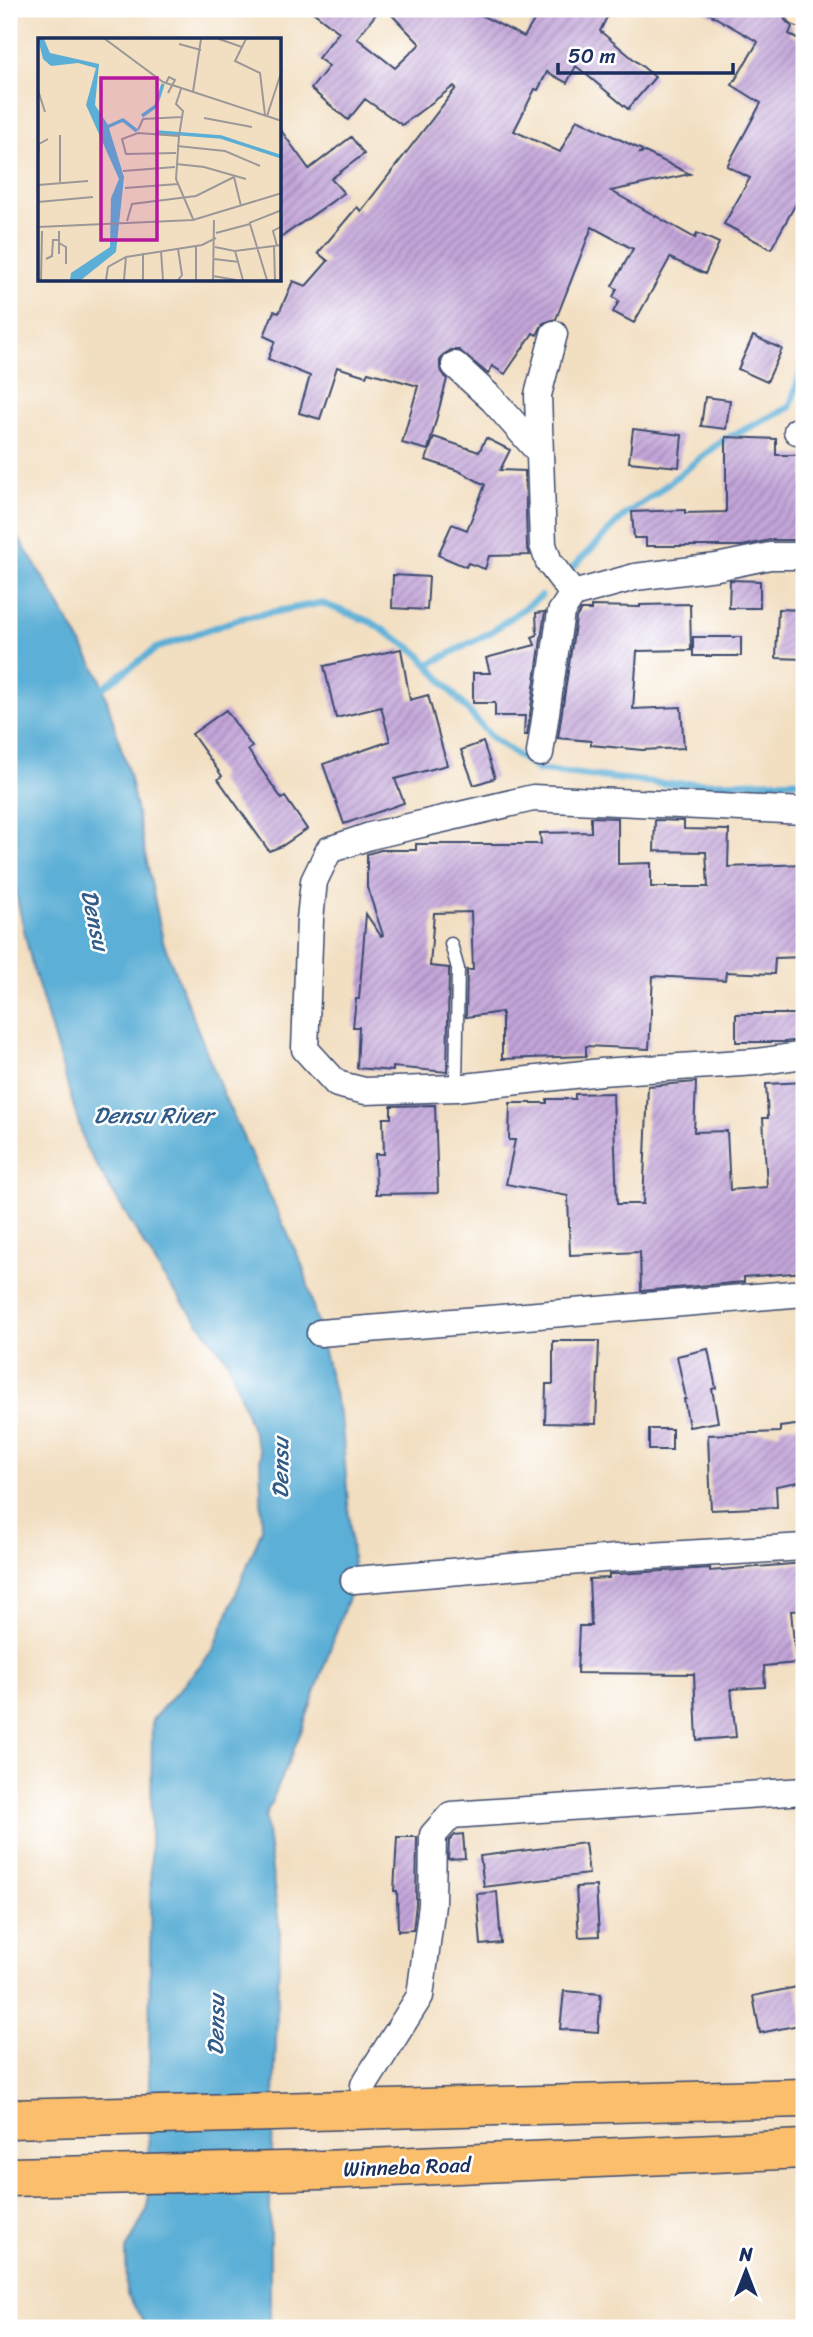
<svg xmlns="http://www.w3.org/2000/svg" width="813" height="2337" viewBox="0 0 813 2337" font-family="Sriracha,sans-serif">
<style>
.water{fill:#5bafd6;stroke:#3b6f9a;stroke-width:2}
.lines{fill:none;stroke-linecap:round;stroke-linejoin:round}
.stream{stroke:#5bafd6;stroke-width:7}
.building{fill:url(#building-hatch)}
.lane-casing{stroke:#3b496d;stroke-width:15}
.street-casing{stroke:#3b496d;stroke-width:29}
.secondary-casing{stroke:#3b496d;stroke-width:39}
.highway-casing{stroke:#3b496d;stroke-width:41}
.lane{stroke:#fff;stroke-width:12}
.street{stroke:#fff;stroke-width:26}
.secondary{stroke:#fde5c5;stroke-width:37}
.highway{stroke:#fabe6d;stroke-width:38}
.labels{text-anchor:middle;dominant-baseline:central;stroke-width:5;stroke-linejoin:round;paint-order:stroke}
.street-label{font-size:21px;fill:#1b2f5e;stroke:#fff}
.water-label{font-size:23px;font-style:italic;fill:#315c88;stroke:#fff}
.inset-river{fill:none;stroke:#5bafd6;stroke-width:3.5}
.inset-road{fill:none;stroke:#9c9899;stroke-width:2}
.view{fill:#b5179e;fill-opacity:0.15;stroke:#b5179e;stroke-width:3.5}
.inset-edge{fill:none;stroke:#1b2f5e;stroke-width:3.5}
</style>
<defs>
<pattern id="building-hatch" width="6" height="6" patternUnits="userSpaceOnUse" patternTransform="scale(1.75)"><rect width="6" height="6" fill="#c3a5d9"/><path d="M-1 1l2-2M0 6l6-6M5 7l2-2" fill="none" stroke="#9e87b3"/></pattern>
</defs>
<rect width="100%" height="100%" fill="#fff"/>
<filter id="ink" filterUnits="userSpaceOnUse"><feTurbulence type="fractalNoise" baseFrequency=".0143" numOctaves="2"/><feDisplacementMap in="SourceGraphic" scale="14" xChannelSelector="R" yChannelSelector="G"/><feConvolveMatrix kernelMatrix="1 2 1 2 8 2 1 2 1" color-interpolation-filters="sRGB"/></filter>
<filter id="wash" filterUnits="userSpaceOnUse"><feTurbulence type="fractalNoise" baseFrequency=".00686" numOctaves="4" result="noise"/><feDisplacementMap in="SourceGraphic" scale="28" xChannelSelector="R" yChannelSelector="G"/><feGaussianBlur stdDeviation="1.57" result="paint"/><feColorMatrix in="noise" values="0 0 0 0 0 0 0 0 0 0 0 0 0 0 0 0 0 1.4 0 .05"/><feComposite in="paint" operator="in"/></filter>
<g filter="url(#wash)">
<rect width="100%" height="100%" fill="#f2dec0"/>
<path class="water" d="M9,523l40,64 51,90 29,97 34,167 61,155 80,173 38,157 12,154 -51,147 -38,90 15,115 -10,273v123h-123l-20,-34 -1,-44 22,-42 4,-488 61,-69 49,-122 -2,-76 -32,-92 -61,-79 -81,-134 -55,-187 -22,-98z"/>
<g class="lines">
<path class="stream" d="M573,567l52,-52 30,-21 67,-53 68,-34 14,-45
M428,665l63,-33 50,-36
M97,692l60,-44 85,-30 79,-15 50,19 46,30 74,85 47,33 129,14 137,-3"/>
</g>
<g id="blocks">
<path class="building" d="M309,9h71l-23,29 38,30 25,-24 -34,-35h83l55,28 17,-28h28l13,8 5,-8h10l11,6 -8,16 55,46 -27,32 -52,-43 -9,17 -20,-11 -9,18 -3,-1 -21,42 46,21 17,-33 65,31 -2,3 5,-1 45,22 -79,17 84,47 2,-5 22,10 -14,31 -35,-16 -36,65 -21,-11 6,-11 -6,-4 4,-8 -5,-3 21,-37 -41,-22 -36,92 -13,4 -6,12 -4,-2 -28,41 -13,-8 -4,8 -29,-24h-8l-8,5 -3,6v8l7,10 -19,71 -26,-7 16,-57 -50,-14 -2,4 -29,-9 -17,52 -21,-6 11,-37 -42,-17 7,-18 -11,-5 10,-25 5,2 14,-32 13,5 22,-25 -10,-8 39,-46 4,4 95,-123 -2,-2 -52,39 -37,-26 -17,21 -37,-31 18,-23 -11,-8 21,-26z
M701,9h81l3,11 7,7 -3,7 15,8v147l-33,60 -47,-25 26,-46 -23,-12 34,-63 -29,-18 26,-43z
M280,129l29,40 42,-32 13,17 -33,25 13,14 -64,45z
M753,336l29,13 -15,33 -29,-13z
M705,397l25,3 -4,29 -25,-3z
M633,429l49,6 -3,32 -50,-5z
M434,437l45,15 7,-14 24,12 -10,20 25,1 2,75 3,9 -41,1 -4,13 -17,-6 -2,4 -28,-12 14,-31 15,6 18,-45 -26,-14 -33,-11z
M726,437l50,2v16h28v85h-34l-28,6h-96v-8h-12l-2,-26 53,-2v3l41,-1z
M393,575l36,2 -2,33 -35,-2z
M730,580l30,1v27h-31z
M690,604l1,46 -54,1 -4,58 48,-2 3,41 -42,2 -51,-5v-4l-33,-3 18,-120 5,-8h10v-4l49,1v-2z
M778,609l26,1v49l-28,-1z
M545,612l-18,123h-3l1,-19h-30v-13h-22v-30h17l-4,-15 49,-13 -3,-8 5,-2 -1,-22z
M693,637h48v19h-48z
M401,649l9,51 18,-5 19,70 -52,14 9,24 -60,21 -21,-60 67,-23 -9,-34 -45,11 -12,-52z
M226,710l26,37 -4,3 34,49 3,-2 22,32 -25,17 -13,5 -51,-72 4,-3 -30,-42z
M483,742l12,36 -21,7 -13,-35z
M591,817l27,1v46l33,-1v24h57l-2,-35 -52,-1 1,-31 29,1v8l45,1 -1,37 76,-3v93l-29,1 -1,16 -48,-2 -1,8 -72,-4 -4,73 -63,-3v10l-84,3v-47l-36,5 1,-47h6l-2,-58 -37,1 -4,53 19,2v2l-2,102 -54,-5v4l-36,-3 2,-41h-6l3,-28h3l7,-85 15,22 2,-1 -16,-48v-33l14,-4h35v-6h125l-1,-11 51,-1z
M736,1014h64v26l-15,2h-49z
M696,1082l-2,50 33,-1 3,59 37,-3 -4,-69h5l-2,-34 38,-2v190l-60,5v5l-103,9 -1,-39 -70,3 -2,-59 -62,-12 9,-44h-6l1,-37h37v-4h28v-5l38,-1 4,111h26l5,-118z
M435,1105l3,88 -62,1 -1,-40h9l-1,-36h8v-12z
M553,1341h46l-3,83 -51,-1 1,-39h7z
M708,1349l8,39 -4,1 6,33 -29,5 -5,-28h2l-9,-43z
M804,1424v57l-28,5 1,21 -66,3 -3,-75 72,-3v-5z
M649,1429h23v21h-23z
M804,1563v47l-13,1 5,52 -32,3 1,21 -34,2 5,48 -39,3 -3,-66 -117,-1 2,-47h12l-2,-47 20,-1v-4h8l93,-6v3z
M463,1834l2,24 -17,1 1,-18 6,-6z
M397,1837h20l-1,67 -3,26 -15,1 -1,-40h-3z
M585,1843l4,31 -105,13 -4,-31z
M596,1886l3,50 -20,1 -3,-50z
M497,1892l4,51 -20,2 -4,-51z
M797,1987l7,37 -44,9 -7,-37z
M564,1991l37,3 -3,38 -38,-3z"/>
</g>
</g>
<g filter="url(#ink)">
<use href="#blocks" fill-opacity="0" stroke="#3b496d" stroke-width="2"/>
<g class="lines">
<g class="lane-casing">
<path id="lane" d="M451,944l7,25 -2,119"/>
</g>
<g class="street-casing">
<path id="street" d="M554,334l-16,61 5,150 6,17 24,32
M455,365l38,35 47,53
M797,431l7,-1
M540,753l21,-141 12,-18 62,-17 82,-10 53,-11h34
M804,811l-271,-13 -163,38 -41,14 -15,31 -4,38 -5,130 32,35 28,7 91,-3 145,-16 156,-10 47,-7
M320,1333l484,-40
M354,1580l262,-22 188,-11
M364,2085l56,-89 12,-91 1,-70 18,-20 353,-24"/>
</g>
<g class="secondary-casing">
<path id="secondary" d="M803,9h1"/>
</g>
<g class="highway-casing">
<path id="highway" d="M9,2119l795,-21
M9,2177l314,-7 481,-21"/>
</g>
<use href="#lane" class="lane"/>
<use href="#street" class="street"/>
<use href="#secondary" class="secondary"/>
<use href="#highway" class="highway"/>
</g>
</g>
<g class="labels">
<g class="street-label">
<text transform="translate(407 2167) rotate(-2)">Winneba Road</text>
</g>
<g class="water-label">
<text transform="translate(95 920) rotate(78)">Densu</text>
<text x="153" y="1115">Densu River</text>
<text transform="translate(280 1468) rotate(-90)">Densu</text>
<text transform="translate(216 2025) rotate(-89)">Densu</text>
</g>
</g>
<g transform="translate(38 38)">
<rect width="243" height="243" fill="#f2dec0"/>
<path d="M0,1h6l6,14 49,11 -4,41 13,20 16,52 -8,75 -35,28h-11l1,-7 39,-26 1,-49 8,-19 -33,-74 10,-37 -18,-5 -27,3 -8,-7z" fill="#5bafd6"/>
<path class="inset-river" d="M104,78l14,-10 7,-22M69,89l16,-7 14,11M119,94l64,5 61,20"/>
<path class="inset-road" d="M67,1l58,43 119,39M181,1l23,8M208,1l-11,22 25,12 5,42M141,6l22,6M128,45l3,-6 6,3 -7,13M0,52l7,22M155,54l8,-53M229,78l15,-46M166,80l48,9M100,92l5,-11 39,-2M22,97v47M141,98l4,-25 -7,-7 5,-15M139,108l48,5 35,15M138,115l-50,1 -4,-15 16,-6 41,3 -3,43 17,40M0,121l1,-15 9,-5M138,126l28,3 42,12M85,133l52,-4M196,139l7,29M0,147l50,-4M87,150l53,-4M0,164l55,-5M89,183l5,-17 64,-8 38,-19M211,185l33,-13M0,189l155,-7 89,-27M21,193v23M178,195l34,-9 17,56M21,205l7,4v17M236,208l1,34M239,208l-4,-15 9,-5M177,209l20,4 8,29M123,213l2,29M197,213l47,-6M8,221l6,-3 1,-16h6M176,221l25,3M175,238l23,4M3,242l1,-49M68,242l2,-13 18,-10 76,-12 14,-7M86,242l2,-23M105,242v-27M140,242l4,-5 -4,-26M158,242v-34M175,242l1,-60"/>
<path class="view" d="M63,40h56v162h-56z"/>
<rect width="243" height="243" class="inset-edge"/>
</g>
<rect width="813" height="2337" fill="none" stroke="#fff" stroke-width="35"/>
<g transform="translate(746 2271)" stroke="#ffffff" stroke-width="5" paint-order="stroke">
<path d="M0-5L12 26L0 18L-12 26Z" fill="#1b2f5e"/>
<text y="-10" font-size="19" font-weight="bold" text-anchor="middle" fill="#1b2f5e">N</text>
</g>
<path d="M558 63v10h175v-10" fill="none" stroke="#1b2f5e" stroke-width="3.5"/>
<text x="568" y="63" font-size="21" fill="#1b2f5e" stroke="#ffffff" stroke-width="5" paint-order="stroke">50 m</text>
</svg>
